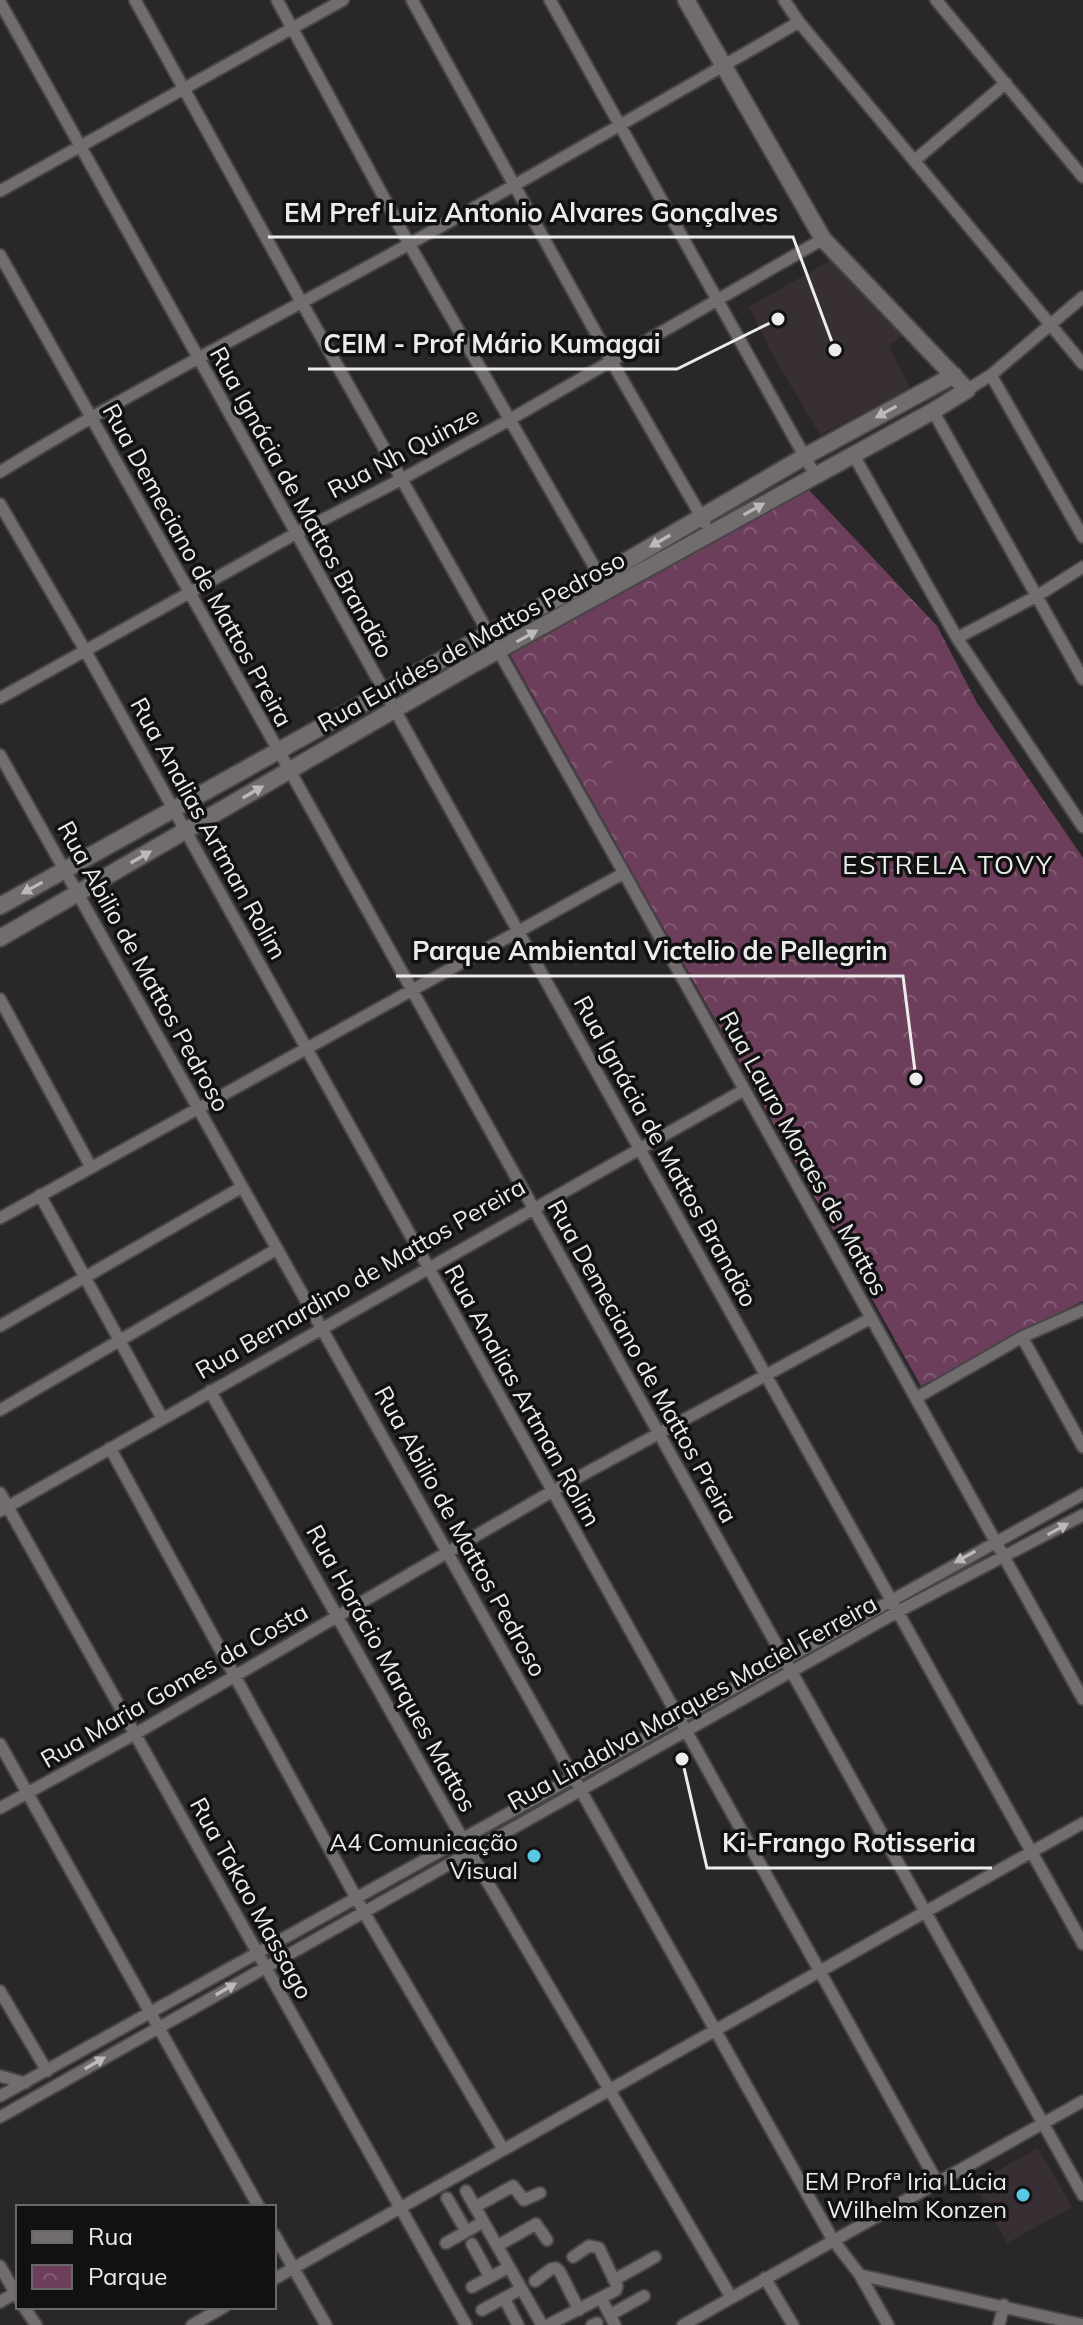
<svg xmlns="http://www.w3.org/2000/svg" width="1083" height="2325" viewBox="0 0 1083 2325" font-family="Mulish,sans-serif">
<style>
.built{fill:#382f34}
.park{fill:url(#park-crowns)}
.garden{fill:#6d3e5b}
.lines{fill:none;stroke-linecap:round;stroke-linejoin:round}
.street-casing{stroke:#474547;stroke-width:15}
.secondary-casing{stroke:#474547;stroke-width:20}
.street{stroke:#716d6f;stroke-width:11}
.secondary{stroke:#716d6f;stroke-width:16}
.oneway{fill:#bbb9bb}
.poi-dot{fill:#58c8e4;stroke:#121111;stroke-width:3}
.labels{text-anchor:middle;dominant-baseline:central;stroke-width:7;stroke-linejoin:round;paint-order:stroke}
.street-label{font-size:24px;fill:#edeced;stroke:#121111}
.poi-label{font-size:24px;fill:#edeced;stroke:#121111;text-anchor:end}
.neighbourhood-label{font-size:26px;letter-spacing:2px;fill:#edeced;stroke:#121111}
.leader{fill:none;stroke:#edeced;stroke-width:3}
.callout-dot{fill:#edeced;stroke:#121111;stroke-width:3}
.callout-label{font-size:26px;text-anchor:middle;font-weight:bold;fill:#edeced;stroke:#121111;stroke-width:7;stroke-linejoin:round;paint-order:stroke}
</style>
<defs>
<pattern id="park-crowns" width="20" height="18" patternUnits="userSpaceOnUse" patternTransform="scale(2)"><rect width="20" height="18" fill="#6d3e5b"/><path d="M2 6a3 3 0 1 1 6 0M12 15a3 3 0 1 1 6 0" fill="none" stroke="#825a73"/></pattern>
</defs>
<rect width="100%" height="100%" fill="#2a2729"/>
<path class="built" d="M833,259l72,75 -17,12 22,42 -90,47 -48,-81 -23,-47z
M1038,2148l34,59 -65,36 -33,-59z"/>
<path class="park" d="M808,489l129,137 40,77 106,155v443l-162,85 -413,-735z"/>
<path class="garden" d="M625,755l17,33 -21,11 -17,-32z"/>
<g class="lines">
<g class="street-casing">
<path id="street" d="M135,0l167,303 322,570 459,826
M277,0l132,244 194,338
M412,0l200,362 93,161
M550,0l265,475
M784,0l15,22 284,342
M936,0l147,177
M0,2l1083,1942
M914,161l92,-78
M0,191l343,-191
M0,255l290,516 793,1424
M991,375l92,162
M967,390l24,-15 92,-78
M933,411l150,268
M853,454l104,184 126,189
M0,472c124,-77 254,-143 382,-213 140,-77 279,-157 417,-237
M0,504l85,146 852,1532
M957,638l80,-42 46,-29
M0,698l295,-164 107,-55 107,-59 314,-181
M0,755l833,1485 27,35 28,50
M0,999l91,168
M40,1195l122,223
M0,1218l624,-345
M0,1326l242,-139
M1022,1337l61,110
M210,1391l260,461 261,445
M916,1398l106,-61 61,-27
M0,1410l277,-161
M110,1448l255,466 138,235
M0,1493l466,832
M0,1511l744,-421
M0,1744l259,463
M0,1808l135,-74 416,-242 320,-174
M0,1991l47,80
M0,2076l25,7
M0,2096l1083,-602
M0,2117l897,-505 186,-97
M466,2191l76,134
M447,2198l19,33
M475,2207l38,-21 11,14 16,-7
M274,2234l52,91
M446,2243l37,-21
M472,2244l18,33
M497,2246l39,-22 11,16
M0,2266l18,32
M860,2275l223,50
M765,2278l28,47
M274,2279l809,-456
M614,2280l41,-23
M535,2281l16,-12 5,-1 4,4 19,38
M472,2287l37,-20
M504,2298l14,27
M601,2298l14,27
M0,2302l15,-9
M24,2307l12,18
M482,2310l39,-21
M610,2315l34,-19
M192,2325l32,-18
M548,2325l68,-35 1,-4 -18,-38 -10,-2 -16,11
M592,2325l5,-2
M683,2325l400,-224
M999,2325l5,-20"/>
</g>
<g class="secondary-casing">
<path id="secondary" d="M0,906l488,-272 111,-57 205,-120 150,-82
M0,938l468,-271 465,-256 34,-21 -144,-151 -137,-239"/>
</g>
<use href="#street" class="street"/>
<use href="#secondary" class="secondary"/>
</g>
<defs><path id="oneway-solid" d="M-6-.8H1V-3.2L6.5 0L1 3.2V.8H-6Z" transform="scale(2)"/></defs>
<g class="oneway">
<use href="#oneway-solid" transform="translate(886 412) rotate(151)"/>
<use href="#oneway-solid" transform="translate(754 509) rotate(-29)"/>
<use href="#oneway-solid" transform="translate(660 541) rotate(150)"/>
<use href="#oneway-solid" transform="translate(527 636) rotate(-29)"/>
<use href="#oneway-solid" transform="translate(253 792) rotate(-30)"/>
<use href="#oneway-solid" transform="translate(141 857) rotate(-30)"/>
<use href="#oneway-solid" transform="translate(32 888) rotate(151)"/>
<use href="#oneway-solid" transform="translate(1058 1529) rotate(-29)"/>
<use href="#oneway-solid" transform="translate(965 1557) rotate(151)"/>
<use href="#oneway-solid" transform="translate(226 1989) rotate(-30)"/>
<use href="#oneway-solid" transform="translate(95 2063) rotate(-30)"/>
</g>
<g class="poi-dot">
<circle cx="534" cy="1856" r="8"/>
<circle cx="1023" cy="2195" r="8"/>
</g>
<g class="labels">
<g class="street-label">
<text transform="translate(403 452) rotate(-28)">Rua Nh Quinze</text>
<text transform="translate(302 502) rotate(61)">Rua Ignácia de Mattos Brandão</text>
<text transform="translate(198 565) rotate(61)">Rua Demeciano de Mattos Preira</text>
<text transform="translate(471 641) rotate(-29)">Rua Eurídes de Mattos Pedroso</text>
<text transform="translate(209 828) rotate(61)">Rua Analias Artman Rolim</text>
<text transform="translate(144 966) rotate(61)">Rua Abilio de Mattos Pedroso</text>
<text transform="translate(666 1151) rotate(61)">Rua Ignácia de Mattos Brandão</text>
<text transform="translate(804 1153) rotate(61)">Rua Lauro Moraes de Mattos</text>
<text transform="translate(360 1278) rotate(-30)">Rua Bernardino de Mattos Pereira</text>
<text transform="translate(643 1361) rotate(61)">Rua Demeciano de Mattos Preira</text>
<text transform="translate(523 1395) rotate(61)">Rua Analias Artman Rolim</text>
<text transform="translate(461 1531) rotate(61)">Rua Abilio de Mattos Pedroso</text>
<text transform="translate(392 1668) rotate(61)">Rua Horácio Marques Mattos</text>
<text transform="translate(174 1685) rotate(-30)">Rua Maria Gomes da Costa</text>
<text transform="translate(692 1702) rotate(-29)">Rua Lindalva Marques Maciel Ferreira</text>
<text transform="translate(252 1898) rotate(61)">Rua Takao Massago</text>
</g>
<g class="poi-label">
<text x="518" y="1842">A4 Comunicação<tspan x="518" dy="28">Visual</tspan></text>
<text x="1007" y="2181">EM Profª Iria Lúcia<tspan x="1007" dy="28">Wilhelm Konzen</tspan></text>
</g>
<g class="neighbourhood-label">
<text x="948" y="864">ESTRELA TOVY</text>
</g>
</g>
<path class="leader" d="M835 350L793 237H268M778 319L677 369H308M916 1079L903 976H396M682 1759L707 1868H992"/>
<g class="callout-dot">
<circle cx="835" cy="350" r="8"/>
<circle cx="778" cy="319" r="8"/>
<circle cx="916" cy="1079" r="8"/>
<circle cx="682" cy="1759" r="8"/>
</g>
<g class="callout-label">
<text x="531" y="222">EM Pref Luiz Antonio Alvares Gonçalves</text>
<text x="492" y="353">CEIM - Prof Mário Kumagai</text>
<text x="650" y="960">Parque Ambiental Victelio de Pellegrin</text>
<text x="849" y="1852">Ki-Frango Rotisseria</text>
</g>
<rect x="16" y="2205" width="260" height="104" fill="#121111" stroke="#6a6969" stroke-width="2"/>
<rect x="32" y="2231" width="40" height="12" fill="#716d6f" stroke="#6a6969" stroke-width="2"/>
<text x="88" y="2245" font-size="24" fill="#edeced">Rua</text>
<rect x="32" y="2265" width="40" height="24" fill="url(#park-crowns)" stroke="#6a6969" stroke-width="2"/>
<text x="88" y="2285" font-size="24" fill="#edeced">Parque</text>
</svg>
